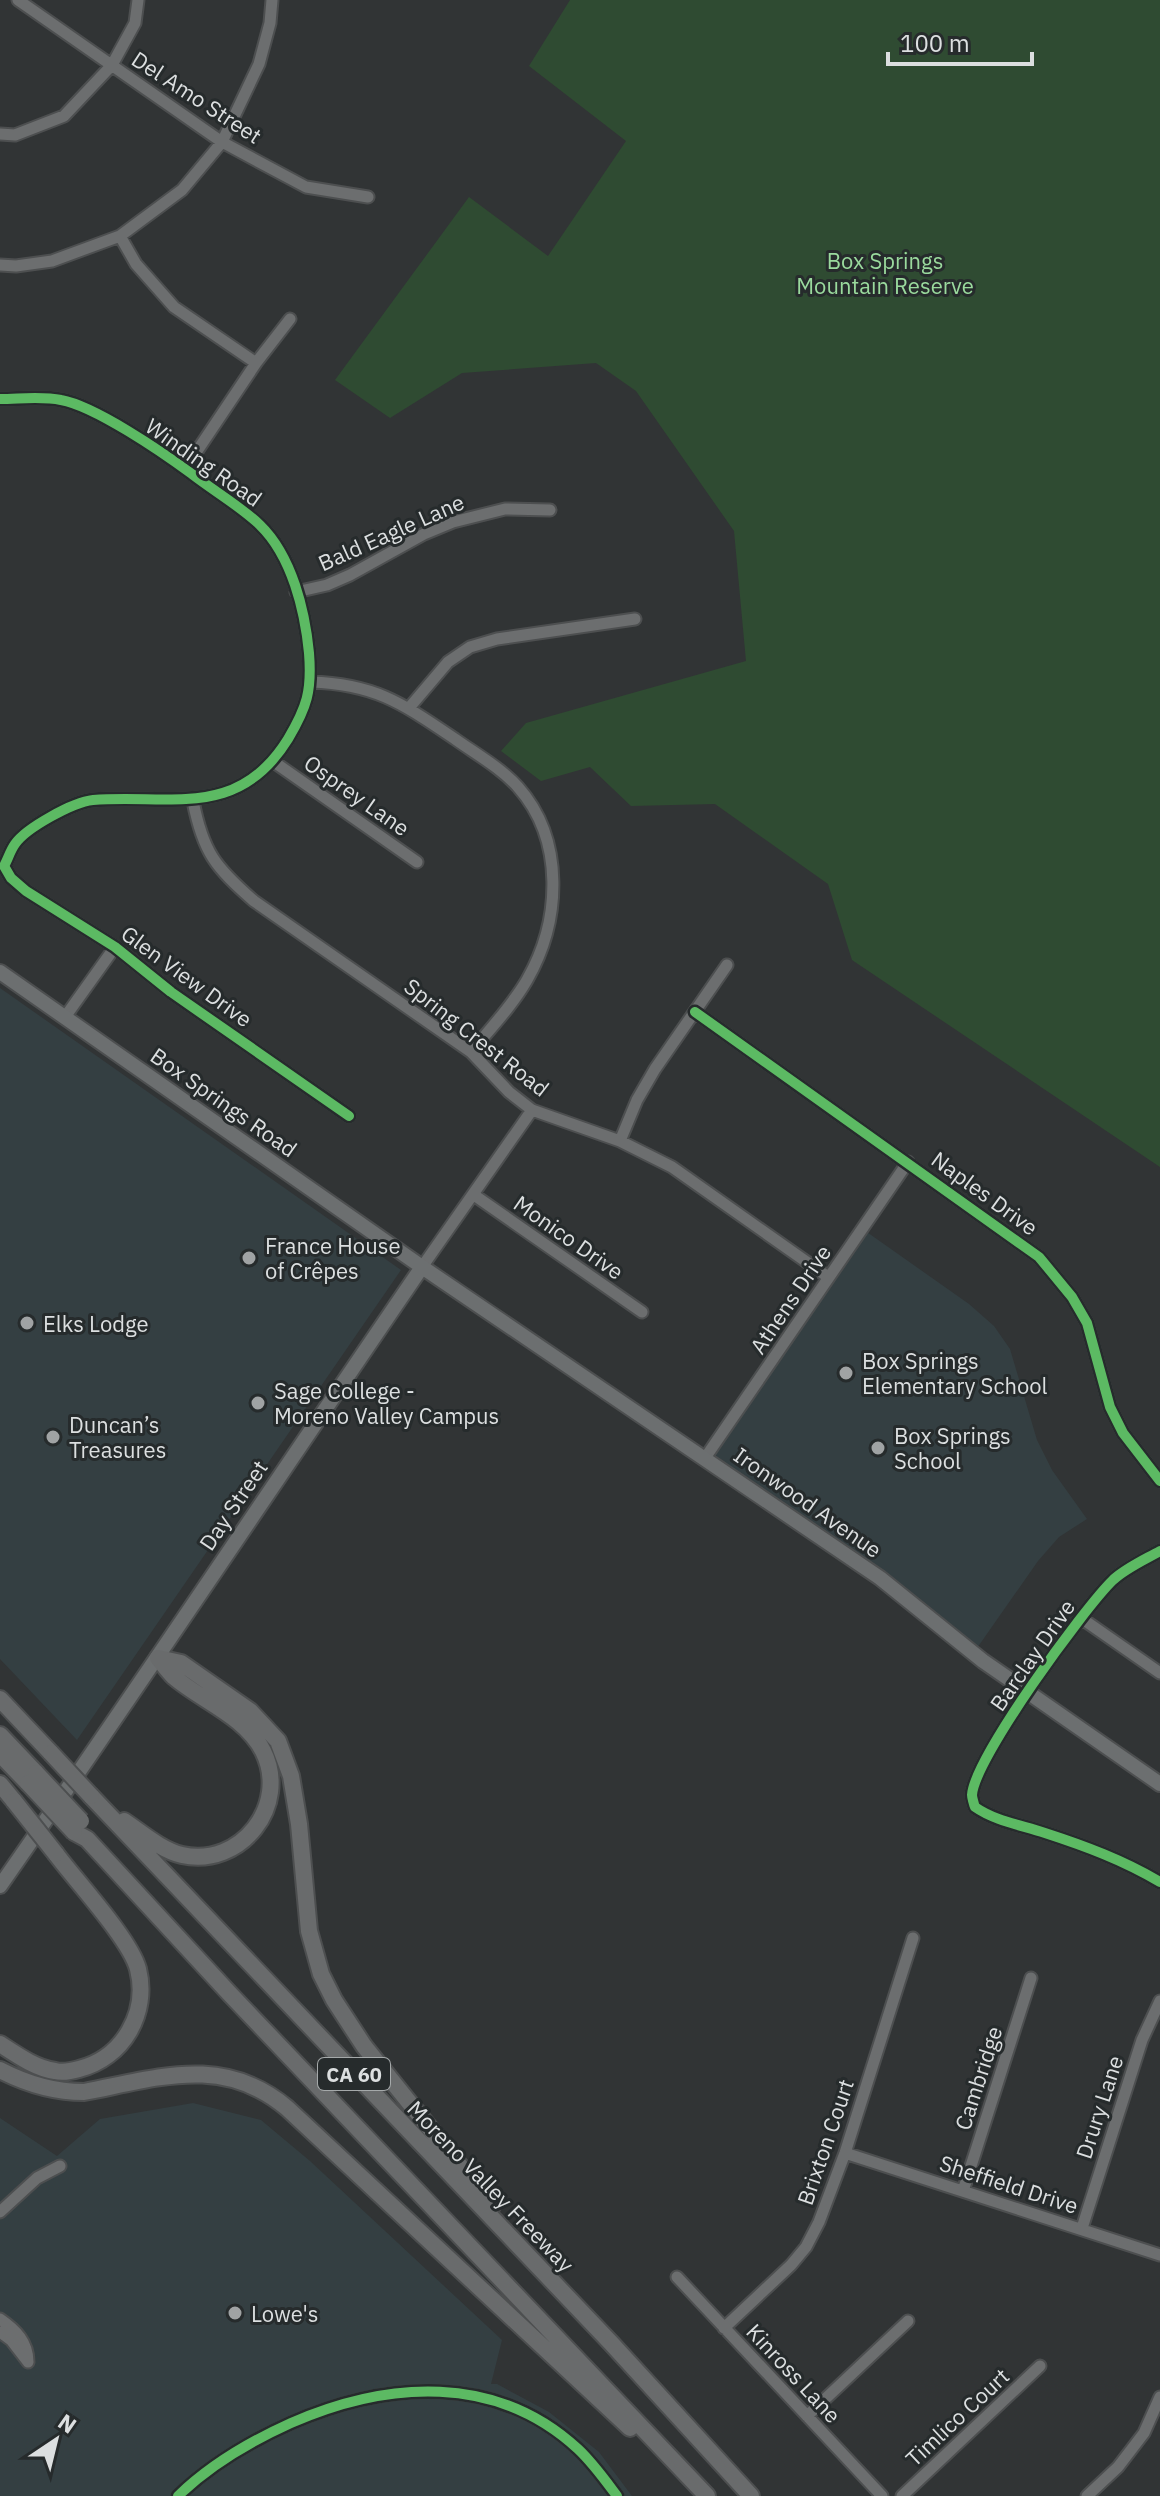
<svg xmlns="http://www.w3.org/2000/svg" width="1160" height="2496" viewBox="0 0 1160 2496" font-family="'IBM Plex Sans',sans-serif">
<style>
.built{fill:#343f42}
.green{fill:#2f4b32}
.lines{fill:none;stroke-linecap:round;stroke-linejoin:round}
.minor-casing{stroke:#4d4f50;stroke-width:15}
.major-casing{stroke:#4d4f50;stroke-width:18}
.highway-casing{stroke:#4d4f50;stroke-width:20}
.minor{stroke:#6c6e6f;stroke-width:11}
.major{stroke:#6c6f70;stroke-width:14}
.highway{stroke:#696b6c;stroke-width:16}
.highway-bridge-casing{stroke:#4d4f50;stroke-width:20;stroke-linecap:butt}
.highway-bridge{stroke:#696b6c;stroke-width:16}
.cycleway-casing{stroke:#262b2c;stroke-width:15}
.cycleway{stroke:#5cba63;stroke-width:10}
.poi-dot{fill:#a0a3a4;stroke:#262b2c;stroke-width:3}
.labels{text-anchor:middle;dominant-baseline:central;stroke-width:6;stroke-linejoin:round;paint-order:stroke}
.shield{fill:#262b2c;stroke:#a5a9aa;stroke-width:2}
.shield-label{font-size:20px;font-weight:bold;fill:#dcdfe0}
.street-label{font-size:22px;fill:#dcdfe0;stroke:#262b2c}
.park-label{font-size:22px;fill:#9ada9d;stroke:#262b2c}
.poi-label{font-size:22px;fill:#dcdfe0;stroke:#262b2c;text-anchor:start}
</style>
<rect width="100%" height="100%" fill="#313435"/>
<path class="built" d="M0,988l401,282 -324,470 -77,-81z
M864,1230l105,74 25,22 16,23 27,91 15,30 35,49 -28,18 -21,24 -63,90 -267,-194z
M193,2103l68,17 49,41 192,179 -11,44h6l52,28 50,40 33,44h-632v-378l57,38 43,-37z"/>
<path class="green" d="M570,0h590v1167l-308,-207 -24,-76 -113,-80 -84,2 -41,-39 -49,14 -40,-30 25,-28 220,-62 -12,-130 -98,-140 -40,-28 -134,10 -72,45 -55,-38 134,-183 79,59 78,-115 -97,-75z"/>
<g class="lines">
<g class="minor-casing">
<path id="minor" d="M18,0l204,142 84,45 62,10
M0,134l15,1 49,-19 48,-51 23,-42 3,-23
M120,236l16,28 38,43 82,56
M0,265l16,1 36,-5 68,-25 62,-46 40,-48 37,-78 11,-41 2,-23
M0,399c19,0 42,-3 61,1 34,6 101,52 131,74 22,17 48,32 68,51 32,31 45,86 49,128 3,38 -2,54 -21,86 -50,81 -117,55 -195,61 -20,2 -67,28 -78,44 -5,7 -7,15 -11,22l7,12 15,13 89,56 56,45 178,124
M185,469l71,-106 34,-44
M296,592l31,-7 23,-10 74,-41 29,-12 52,-13 45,1
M311,682c65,2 92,22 144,57 21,15 46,29 63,48 47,53 43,134 9,193 -15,26 -37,49 -56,72
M409,708l39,-46 22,-15 27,-8 138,-20
M274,762l143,100
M193,801c10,51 22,66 61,100l217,151 38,40 23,18 88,31 52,26 156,110
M695,1012l344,245 33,40 15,26 23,84 13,26 37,48
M65,1017l50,-70
M620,1141l17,-41 18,-31 72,-104
M474,1195l168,117
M422,1267l110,-157
M705,1458l203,-296
M1160,1551c-16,9 -34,17 -47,29 -29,28 -139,179 -141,215 0,2 2,10 3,12 20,14 46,18 70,26 40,13 78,27 115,49
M1081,1618l79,55
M845,2153l315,102
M963,2191l68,-213
M0,2212l37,-34 23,-12
M1082,2228l60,-188 18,-39
M677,2277l205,219
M0,2319c16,11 28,23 28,43
M724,2328l67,-63 15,-18 13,-25 26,-69 68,-215
M0,2332l11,8 17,22
M807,2416l101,-95
M178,2496c32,-31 73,-55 113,-73 96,-42 205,-50 287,26 15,14 27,31 39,47
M902,2496l138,-130
M1087,2496l31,-29 26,-34 16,-36"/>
</g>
<g class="major-casing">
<path id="major" d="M0,972l422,295 458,311 103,83 177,123
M0,1886c143,-205 281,-413 422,-619"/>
</g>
<g class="highway-casing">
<path id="highway" d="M158,1658l23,5 69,48 28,30 13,35 8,48 10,107 12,43 13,26 30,46 128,160
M0,1699l51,54
M0,1735l36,38
M0,1754l28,29
M0,1784l14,17
M91,1796l520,547 140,153
M124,1821c18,12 37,29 58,34 59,13 108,-50 81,-104 -18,-35 -61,-50 -89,-74 -6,-6 -11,-13 -16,-19
M74,1832l13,7 142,154 478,503
M0,2044c17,11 35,24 55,27 8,2 17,0 24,-2 44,-11 70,-56 59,-100 -8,-30 -62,-88 -82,-115
M0,2070c27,14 53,22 84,22 74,-14 139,-38 203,16l343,320"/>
</g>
<use href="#minor" class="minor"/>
<use href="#major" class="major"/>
<use href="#highway" class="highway"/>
<g class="highway-bridge-casing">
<path id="highway-bridge" d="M51,1753l40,43
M36,1773l45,48
M28,1783l46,49
M14,1801l42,53"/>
</g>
<use href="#highway-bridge" class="highway-bridge"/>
<g class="cycleway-casing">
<path id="cycleway" d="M0,399c19,0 42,-3 61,1 34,6 101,52 131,74 22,17 48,32 68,51 32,31 45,86 49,128 3,38 -2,54 -21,86 -50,81 -117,55 -195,61 -20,2 -67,28 -78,44 -5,7 -7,15 -11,22l7,12 15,13 89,56 56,45 178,124
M695,1012l344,245 33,40 15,26 23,84 13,26 37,48
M1160,1551c-16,9 -34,17 -47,29 -29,28 -139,179 -141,215 0,2 2,10 3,12 20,14 46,18 70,26 40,13 78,27 115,49
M178,2496c32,-31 73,-55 113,-73 96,-42 205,-50 287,26 15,14 27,31 39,47"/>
</g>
<use href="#cycleway" class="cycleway"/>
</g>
<g class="poi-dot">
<circle cx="249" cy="1258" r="8"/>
<circle cx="27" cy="1323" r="8"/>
<circle cx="846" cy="1373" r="8"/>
<circle cx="258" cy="1403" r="8"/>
<circle cx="53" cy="1437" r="8"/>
<circle cx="878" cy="1448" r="8"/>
<circle cx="235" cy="2313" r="8"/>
</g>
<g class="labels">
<rect class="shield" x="318" y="2058" width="72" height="32" rx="6"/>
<g class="shield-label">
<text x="354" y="2074">CA 60</text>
</g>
<g class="street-label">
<text transform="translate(197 97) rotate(33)">Del Amo Street</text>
<text transform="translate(204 462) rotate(35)">Winding Road</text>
<text transform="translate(391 532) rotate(-24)">Bald Eagle Lane</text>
<text transform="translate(357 795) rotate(35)">Osprey Lane</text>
<text transform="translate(187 976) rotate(36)">Glen View Drive</text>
<text transform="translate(477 1037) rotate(38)">Spring Crest Road</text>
<text transform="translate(224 1102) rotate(35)">Box Springs Road</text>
<text transform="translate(985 1193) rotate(36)">Naples Drive</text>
<text transform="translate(569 1237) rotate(35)">Monico Drive</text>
<text transform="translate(790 1299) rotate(-56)">Athens Drive</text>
<text transform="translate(808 1502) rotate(35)">Ironwood Avenue</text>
<text transform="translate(233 1505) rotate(-56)">Day Street</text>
<text transform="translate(1032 1655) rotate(-55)">Barclay Drive</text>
<text transform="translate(978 2078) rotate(-72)">Cambridge</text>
<text transform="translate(1099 2107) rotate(-72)">Drury Lane</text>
<text transform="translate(825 2142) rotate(-71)">Brixton Court</text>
<text transform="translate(1009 2184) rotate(18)">Sheffield Drive</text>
<text transform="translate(491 2186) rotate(46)">Moreno Valley Freeway</text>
<text transform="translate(794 2373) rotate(47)">Kinross Lane</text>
<text transform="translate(957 2417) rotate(-43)">Timlico Court</text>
</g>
<g class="park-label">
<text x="885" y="260">Box Springs<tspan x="885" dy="25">Mountain Reserve</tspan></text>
</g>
<g class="poi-label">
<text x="265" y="1245">France House<tspan x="265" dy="25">of Crêpes</tspan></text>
<text x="43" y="1323">Elks Lodge</text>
<text x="862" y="1360">Box Springs<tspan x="862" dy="25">Elementary School</tspan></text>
<text x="274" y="1390">Sage College -<tspan x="274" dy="25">Moreno Valley Campus</tspan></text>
<text x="69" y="1424">Duncan’s<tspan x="69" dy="25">Treasures</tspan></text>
<text x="894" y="1435">Box Springs<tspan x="894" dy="25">School</tspan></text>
<text x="251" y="2313">Lowe's</text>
</g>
</g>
<g transform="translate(56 2440) rotate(35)" stroke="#262b2c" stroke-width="6" paint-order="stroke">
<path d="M0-6L14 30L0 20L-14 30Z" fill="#dcdfe0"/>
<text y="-12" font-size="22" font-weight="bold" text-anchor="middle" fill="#dcdfe0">N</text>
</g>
<path d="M888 52v12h144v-12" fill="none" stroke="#dcdfe0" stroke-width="4"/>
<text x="900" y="52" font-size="24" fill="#dcdfe0" stroke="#262b2c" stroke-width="6" paint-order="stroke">100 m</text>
</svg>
